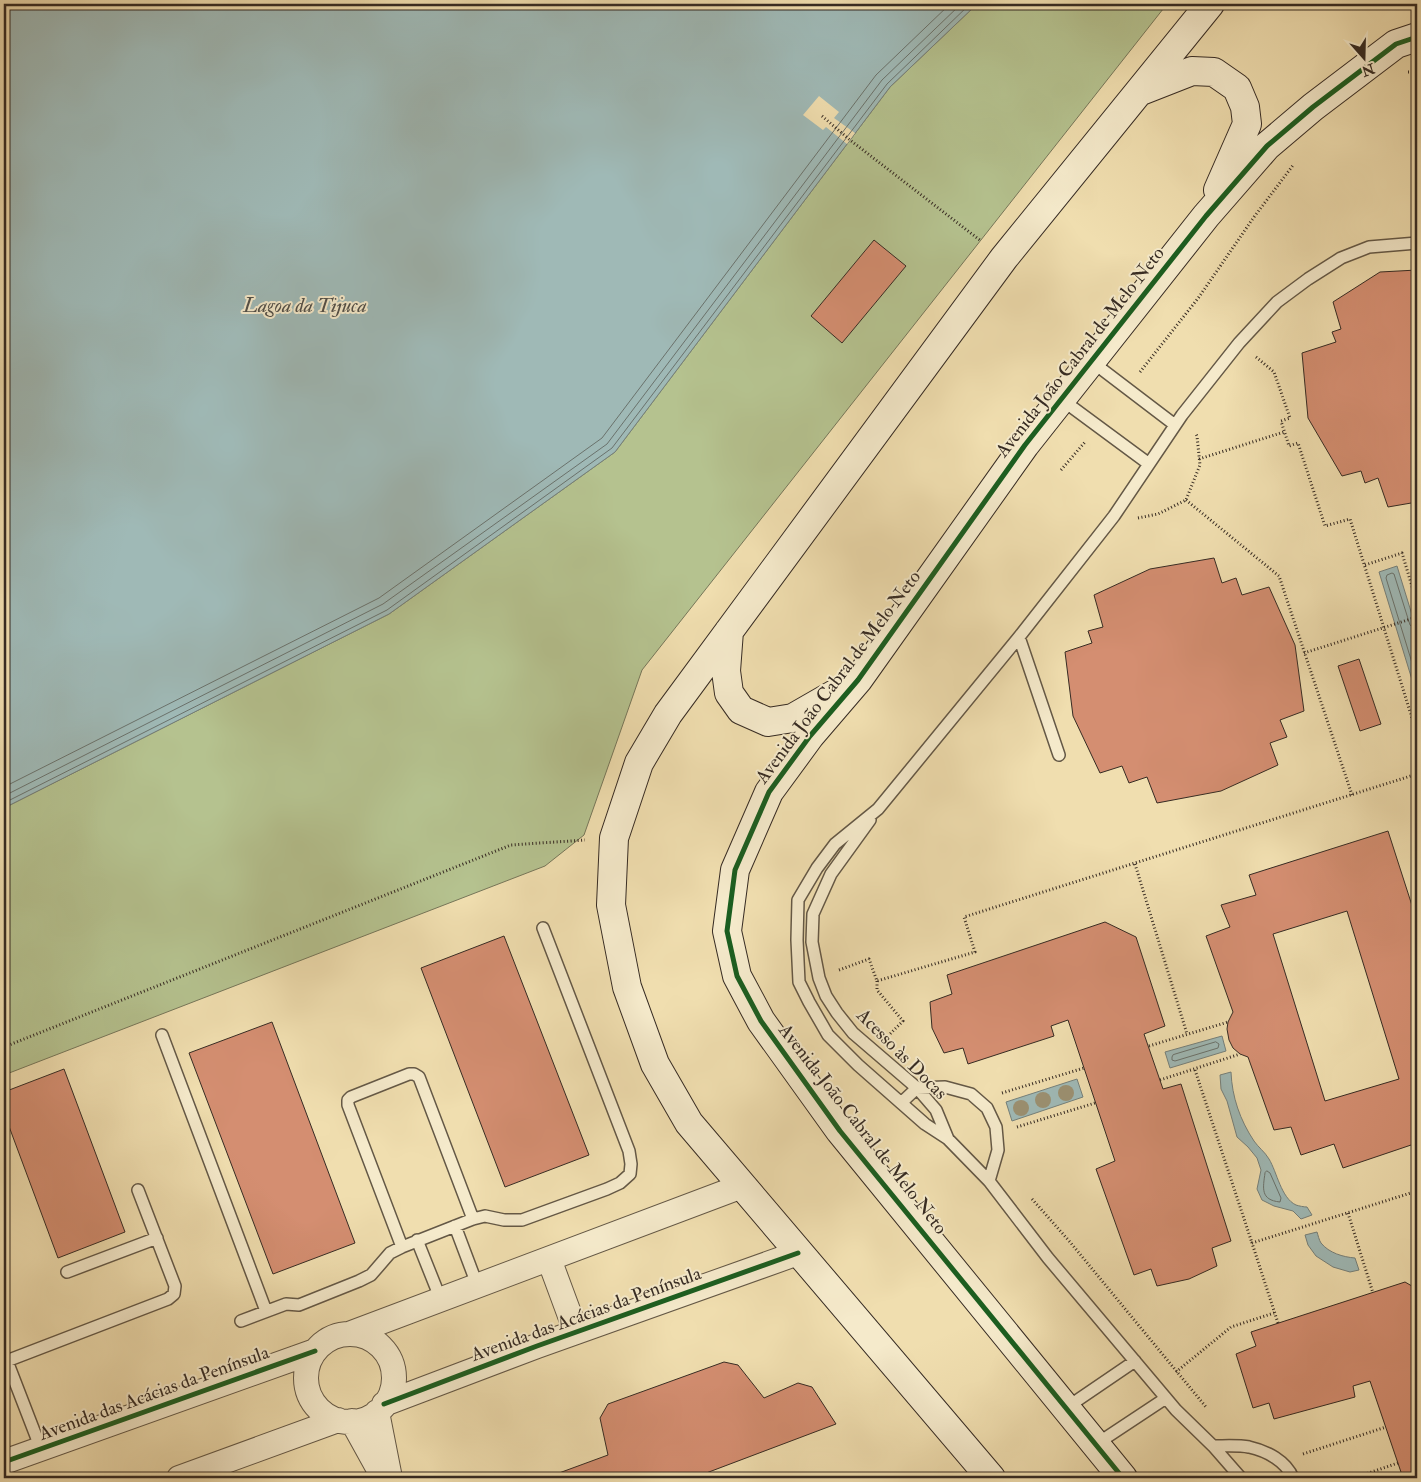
<svg xmlns="http://www.w3.org/2000/svg" width="1421" height="1482" viewBox="0 0 1421 1482" font-family="'IM FELL Double Pica',serif">
<style>
.green{fill:#b5c28f;stroke:#767659}
.water{fill:#9fb9b6;stroke:#75807b}
.pier{fill:#f0deaf}
.lines{fill:none;stroke-linecap:round;stroke-linejoin:round}
.shore{stroke:#6a726c;stroke-width:1}
.building{fill:#d48e71;stroke:#362b23;fill-rule:evenodd}
.lane-casing{stroke:#645846;stroke-width:14}
.street-casing{stroke:#645846;stroke-width:26}
.secondary-casing{stroke:#362b23;stroke-width:30}
.path{stroke:#362b23;stroke-width:3;stroke-dasharray:1 2.5;stroke-linecap:butt}
.lane{stroke:#f5eacb;stroke-width:11}
.street{stroke:#f5eacb;stroke-width:24}
.secondary{stroke:#f5eacb;stroke-width:28}
.cycleway-casing{stroke:#f5eacb;stroke-width:8}
.cycleway{stroke:#1b5e20;stroke-width:5}
.tree{fill:#9b9071}
.labels{text-anchor:middle;dominant-baseline:central;stroke-width:4;stroke-linejoin:round;paint-order:stroke}
.street-label{font-size:19px;fill:#362b23;stroke:#f5eacb}
.water-label{font-size:20px;font-style:italic;fill:#504e48;stroke:#f5eacb}
</style>
<rect width="100%" height="100%" fill="#f0deaf"/>
<filter id="stains"><feTurbulence type="fractalNoise" baseFrequency=".004" numOctaves="4"/><feColorMatrix values="0 0 0 0 .2 0 0 0 0 .09 0 0 0 0 .02 0 0 0 .5 -.17"/></filter>
<radialGradient id="worn" r=".72"><stop offset=".6" stop-color="#630" stop-opacity="0"/><stop offset="1" stop-color="#630" stop-opacity=".3"/></radialGradient>
<path class="green" d="M977,4h190l-525,666 -58,165 -39,31 -541,209v-267l385,-194 226,-162 275,-365z"/>
<path class="water" d="M4,4h973l-87,83 -275,365 -226,162 -385,194z
M1397,566l20,65v65l-38,-124z
M1222,1036l4,15 -56,17 -5,-16z
M1231,1072c1,25 9,48 23,69 4,6 11,11 15,18 8,13 12,39 27,46 3,1 8,2 11,2l5,8 -11,4 -8,-8 -19,-5 -12,-6 -5,-11 4,-19 -4,-12 -9,-11 -11,-10 -10,-36 -6,-12 -1,-14z
M1077,1079l6,18 -71,24 -6,-19z
M1317,1232c1,3 2,8 4,11 8,10 22,14 34,15l4,12 -9,2 -17,-5 -17,-11 -8,-11 -3,-10z"/>
<path class="pier" d="M819,96l20,16 -5,6 21,15 -8,11 -21,-17 -3,3 -20,-15z"/>
<g class="lines">
<path class="shore" d="M1417,629l-4,-1 -3,-3 -16,-51 -2,-1 -5,2 -1,3 31,101
M4,787l375,-189 223,-160 274,-363 74,-71
M4,796l379,-192 224,-160 275,-364 79,-76
M4,803l383,-193 225,-162 275,-364 83,-80
M1216,1042l3,2 -1,4 -43,13 -3,-1v-3l1,-2z
M1267,1171l3,2 11,25 -1,4c-20,-2 -17,-14 -15,-29z"/>
</g>
<path class="building" d="M874,240l32,26 -64,77 -31,-27z
M1417,270v232l-29,5 -10,-29 -13,5 -4,-12 -19,5 -34,-58 -6,-65 34,-11 -4,-10 9,-3 -8,-27 47,-30z
M1214,558l8,25 14,-5 6,17 27,-8 26,58 9,66 -24,9 7,17 -17,6 8,22 -57,26 -64,12 -10,-26 -18,6 -7,-17 -22,7 -27,-57 -8,-64 27,-9 -4,-12 15,-4 -9,-32 56,-26z
M1359,659l22,65 -21,7 -22,-65z
M1388,831l29,90v222l-74,25 -9,-24 -33,11 -10,-28 -17,3 -26,-73 -8,-3 -7,-6 -4,-8 -2,-11 1,-7 5,-10 -27,-76 24,-9 -9,-22 35,-10 -7,-20zM1347,911l52,168 -74,22 -52,-167z
M1105,922l31,15 29,89 -21,8 19,55 18,-5 50,157 -19,7 5,18 -28,13 -32,7 -6,-17 -17,6 -38,-106 19,-8 -47,-141 -17,6 3,10 -86,28 -5,-16 -19,5 -12,-25 -2,-26 22,-8 -5,-19z
M504,936l85,219 -84,32 -84,-219z
M272,1022l83,221 -82,31 -84,-221z
M64,1069l61,163 -67,26 -54,-145v-21z
M1405,1282l12,7v189h-14l-33,-97 -17,5 2,11 -81,22 -5,-16 -16,5 -17,-54 20,-8 -5,-14z
M724,1362l14,3 26,33 34,-15 14,4 24,37 -143,54h-137l3,-5 49,-18 -8,-37 8,-14z"/>
<g class="lines">
<g class="lane-casing">
<path id="lane" d="M1091,361l84,64
M1061,399l88,65
M1019,637l40,118
M870,820l-39,54 -18,40 -1,28 7,36 7,18 11,17 16,20 64,55 19,22 12,29
M162,1035l104,276
M901,1103l16,-15 28,-1 26,7 16,14 9,19 2,23 -9,31
M455,1226l23,61
M417,1240l24,60
M402,1247l-54,-142v-5l3,-3 58,-23h5l5,3 54,142
M67,1272l90,-34
M241,1321l45,-17 13,1 60,-24 12,-6 19,-22 12,-6 71,-28 12,-3 19,4h18l85,-31 13,-6 10,-9 1,-10 -2,-13 -86,-223
M7,1361l34,88
M4,1362l164,-63 6,-5 1,-8 -37,-96
M1066,1408l69,-47
M1095,1445l71,-47
M1213,1446c12,0 25,-1 36,1 18,4 37,14 44,31
M1241,1478l-28,-32 -37,-36 -128,-152 -59,-77 -41,-42 -23,-15 -67,-59 -30,-30 -19,-33 -10,-20 -2,-42 1,-40 19,-32 18,-24 43,-35 141,-172 95,-121 68,-101 57,-72 38,-41 31,-23 33,-21 28,-11 48,-4"/>
</g>
<g class="street-casing">
<path id="street" d="M549,1259l27,73
M349,1334l393,-148
M306 1378a44 44 0 1 1 88 0a44 44 0 1 1-88 0Z
M384,1404l153,-58 261,-93
M377,1412l13,66
M352,1421l31,56
M4,1462l311,-111
M179,1478l159,-58"/>
</g>
<g class="secondary-casing">
<path id="secondary" d="M1141,91l51,-20 22,1 23,16 8,19 2,17 -29,66
M729,631l-3,40 3,22 12,17 27,12 25,-4 47,-27
M991,1478l-302,-355 -34,-59 -28,-77 -16,-82 3,-67 25,-75 29,-49 336,-456 206,-254
M1123,1478l-283,-347 -79,-110 -24,-45 -10,-45 8,-61 34,-78 41,-56 48,-56 167,-235 181,-229 61,-70 46,-39 83,-63 21,-7"/>
</g>
<path class="path" d="M1408,72h9
M822,116l28,24 131,101
M1256,357l18,15 16,46 -9,3 8,25 9,-3 27,83 25,-7 67,215
M1140,372l59,-75 55,-80 40,-53
M1199,459l85,-27
M1061,470l24,-28
M1186,500l93,76 73,219
M1138,518l20,-4 28,-14 14,-35 -3,-29 -1,-2
M1365,565l37,-12 15,50
M1304,653l113,-36
M1135,864l52,170
M839,970l30,-11 8,22 98,-29 -11,-35 453,-143
M877,981v9l26,31 -14,14
M1149,1046l79,-24
M4,1047l507,-202 74,-5
M1195,1070l57,173
M1160,1080l80,-26
M1002,1093l82,-25
M1017,1127l78,-24
M1032,1199l38,43 136,165
M1348,1213l25,80
M1278,1323l-26,-80 165,-52
M1176,1372l55,-45 43,-14
M1303,1454l83,-27
M1354,1478l44,-15"/>
<use href="#lane" class="lane"/>
<use href="#street" class="street"/>
<use href="#secondary" class="secondary"/>
<g class="cycleway-casing">
<path id="cycleway" d="M384,1404l153,-58 261,-93
M4,1462l311,-111
M1123,1478l-283,-347 -79,-110 -24,-45 -10,-45 8,-61 34,-78 41,-56 48,-56 167,-235 181,-229 61,-70 46,-39 83,-63 21,-7"/>
</g>
<use href="#cycleway" class="cycleway"/>
</g>
<g class="tree">
<circle cx="1066" cy="1093" r="8"/>
<circle cx="1043" cy="1100" r="8"/>
<circle cx="1021" cy="1108" r="8"/>
</g>
<g class="labels">
<g class="street-label">
<text transform="translate(1080 352) rotate(-52)">Avenida João Cabral de Melo Neto</text>
<text transform="translate(838 677) rotate(-53)">Avenida João Cabral de Melo Neto</text>
<text transform="translate(902 1054) rotate(45)">Acesso às Docas</text>
<text transform="translate(863 1129) rotate(52)">Avenida João Cabral de Melo Neto</text>
<text transform="translate(586 1314) rotate(-20)">Avenida das Acácias da Península</text>
<text transform="translate(154 1393) rotate(-20)">Avenida das Acácias da Península</text>
</g>
<g class="water-label">
<text x="305" y="305">Lagoa da Tijuca</text>
</g>
</g>
<rect width="1421" height="1482" fill="none" stroke="#f0deaf" stroke-width="20"/>
<rect x="5" y="5" width="1411" height="1472" fill="none" stroke="#362b23" stroke-width="2.5"/>
<rect x="10" y="10" width="1401" height="1462" fill="none" stroke="#362b23"/>
<g transform="translate(1364 58) rotate(160)" stroke="#f5eacb" stroke-width="4" paint-order="stroke">
<path d="M0-4L9 19L0 12L-9 19Z" fill="#362b23"/>
<text y="-8" font-size="14" font-weight="bold" text-anchor="middle" fill="#362b23">N</text>
</g>
<rect width="100%" height="100%" filter="url(#stains)"/>
<rect width="100%" height="100%" fill="url(#worn)"/>
</svg>
